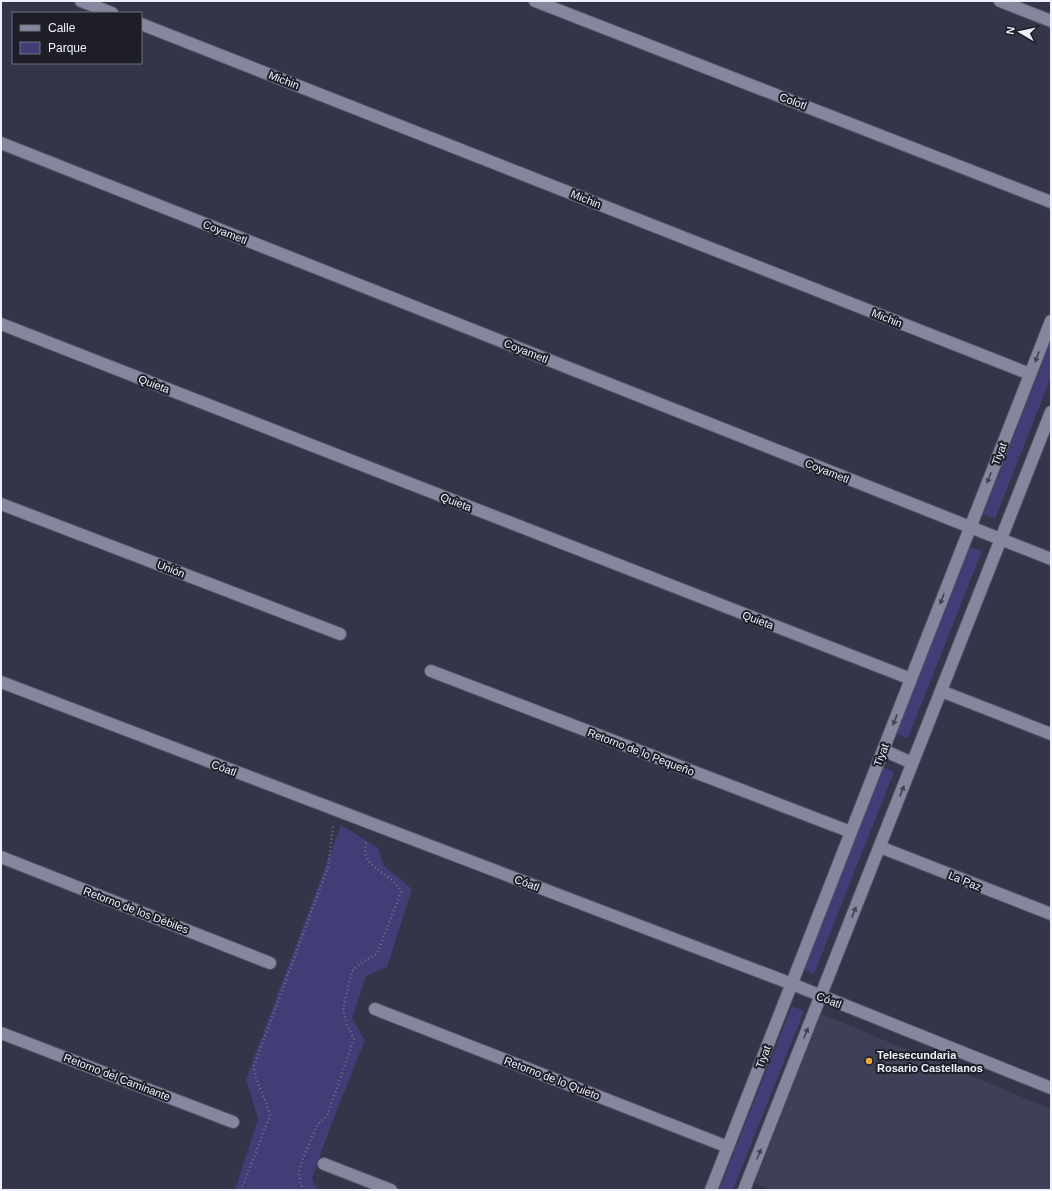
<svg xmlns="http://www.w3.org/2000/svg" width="1052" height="1191" viewBox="0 0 1052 1191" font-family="Arial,sans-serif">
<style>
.built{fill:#3f3f58}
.green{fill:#403d77}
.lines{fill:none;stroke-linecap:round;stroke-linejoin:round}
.minor-casing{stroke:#535364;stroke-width:14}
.path{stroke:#707182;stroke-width:2.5;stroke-dasharray:1 3;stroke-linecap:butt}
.minor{stroke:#86879e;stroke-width:12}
.oneway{fill:#424351}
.poi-dot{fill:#eea73c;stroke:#1d1e27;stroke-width:1.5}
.labels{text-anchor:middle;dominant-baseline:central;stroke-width:4;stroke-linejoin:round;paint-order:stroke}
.street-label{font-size:11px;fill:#f0f1fe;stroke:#1d1e27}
.poi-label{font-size:11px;font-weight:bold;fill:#f0f1fe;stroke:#1d1e27;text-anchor:start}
</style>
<rect width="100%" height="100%" fill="#353549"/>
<path class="built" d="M821,1014l230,95v81h-280l-16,-7z"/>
<path class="green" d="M1051,341v36l-56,142 -12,-5z
M970,547l12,4 -74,187 -12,-4z
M882,767l12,5 -80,202 -12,-5z
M341,825l37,23 6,18 28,23 -25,78 -21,9 -14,43 13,21 -36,90 -17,49 6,11h-83l23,-71 -12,-40z
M792,1006l12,5 -71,179h-14z"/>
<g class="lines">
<g class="minor-casing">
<path id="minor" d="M81,1l31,12
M535,1l516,201
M1000,1l51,20
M141,24l889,350
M1,143l1050,416
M1,324l910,355
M1,504l339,130
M431,671l420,161
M1,682l791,302 259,104
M941,691l110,43
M883,750l29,13
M880,847l171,67
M1,857l269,106
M375,1009l353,138
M1,1033l232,89
M324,1164l67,26
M711,1190l340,-869
M744,1190l307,-778"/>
</g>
<path class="path" d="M241,1190l29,-74c-3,-18 -15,-32 -16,-50l74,-199 5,-40
M304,1190l-3,-5 -2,-10 1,-9 17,-41 10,-9 27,-77 -7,-14 -4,-17 9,-37 10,-9 15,-8 24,-62c-10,-22 -44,-23 -34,-52"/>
<use href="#minor" class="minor"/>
</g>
<defs><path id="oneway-solid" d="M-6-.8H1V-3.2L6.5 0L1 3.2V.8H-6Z"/></defs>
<g class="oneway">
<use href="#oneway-solid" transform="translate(1037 357) rotate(111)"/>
<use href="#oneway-solid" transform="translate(989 478) rotate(111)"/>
<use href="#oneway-solid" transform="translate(942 599) rotate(111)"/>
<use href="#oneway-solid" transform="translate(895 720) rotate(111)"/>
<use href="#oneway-solid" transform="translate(902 791) rotate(-69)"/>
<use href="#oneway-solid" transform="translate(854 912) rotate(-69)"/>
<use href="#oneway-solid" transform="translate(806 1033) rotate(-68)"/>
<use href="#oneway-solid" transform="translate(759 1154) rotate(-68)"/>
</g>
<circle class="poi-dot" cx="869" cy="1061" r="4"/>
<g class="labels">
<g class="street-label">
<text transform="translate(284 80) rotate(21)">Michin</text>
<text transform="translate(793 101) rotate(21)">Colotl</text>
<text transform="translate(586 199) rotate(22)">Michin</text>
<text transform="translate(225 232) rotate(22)">Coyametl</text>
<text transform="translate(887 318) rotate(22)">Michin</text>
<text transform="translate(526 351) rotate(22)">Coyametl</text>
<text transform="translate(154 384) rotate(21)">Quieta</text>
<text transform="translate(999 454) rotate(-69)">Tiyat</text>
<text transform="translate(827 471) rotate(22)">Coyametl</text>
<text transform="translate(456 502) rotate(21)">Quieta</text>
<text transform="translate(171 569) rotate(21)">Unión</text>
<text transform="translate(758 620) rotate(21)">Quieta</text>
<text transform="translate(641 752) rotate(21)">Retorno de lo Pequeño</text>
<text transform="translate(881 755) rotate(-69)">Tiyat</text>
<text transform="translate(224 768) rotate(21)">Cóatl</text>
<text transform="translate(965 881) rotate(22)">La Paz</text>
<text transform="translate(527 883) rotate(21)">Cóatl</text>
<text transform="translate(136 910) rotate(21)">Retorno de los Débiles</text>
<text transform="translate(829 1000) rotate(22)">Cóatl</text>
<text transform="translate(763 1057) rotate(-69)">Tiyat</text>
<text transform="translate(117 1077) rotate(21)">Retorno del Caminante</text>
<text transform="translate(552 1078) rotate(21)">Retorno de lo Quieto</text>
</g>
<g class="poi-label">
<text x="877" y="1055">Telesecundaria<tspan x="877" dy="13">Rosario Castellanos</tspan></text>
</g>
</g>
<rect width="1052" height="1191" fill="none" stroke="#f0f1fe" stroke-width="4"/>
<rect x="12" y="12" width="130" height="52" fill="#1d1e27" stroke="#71727d"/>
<rect x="20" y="25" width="20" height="6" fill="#86879e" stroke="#71727d"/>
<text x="48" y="32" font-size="12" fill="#f0f1fe">Calle</text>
<rect x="20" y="42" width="20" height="12" fill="#403d77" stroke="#71727d"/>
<text x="48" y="52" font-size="12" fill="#f0f1fe">Parque</text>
<g transform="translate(1020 32) rotate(279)" stroke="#1d1e27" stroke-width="3" paint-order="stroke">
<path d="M0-3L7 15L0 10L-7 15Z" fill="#f0f1fe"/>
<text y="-6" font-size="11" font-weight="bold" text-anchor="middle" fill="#f0f1fe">N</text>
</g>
</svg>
